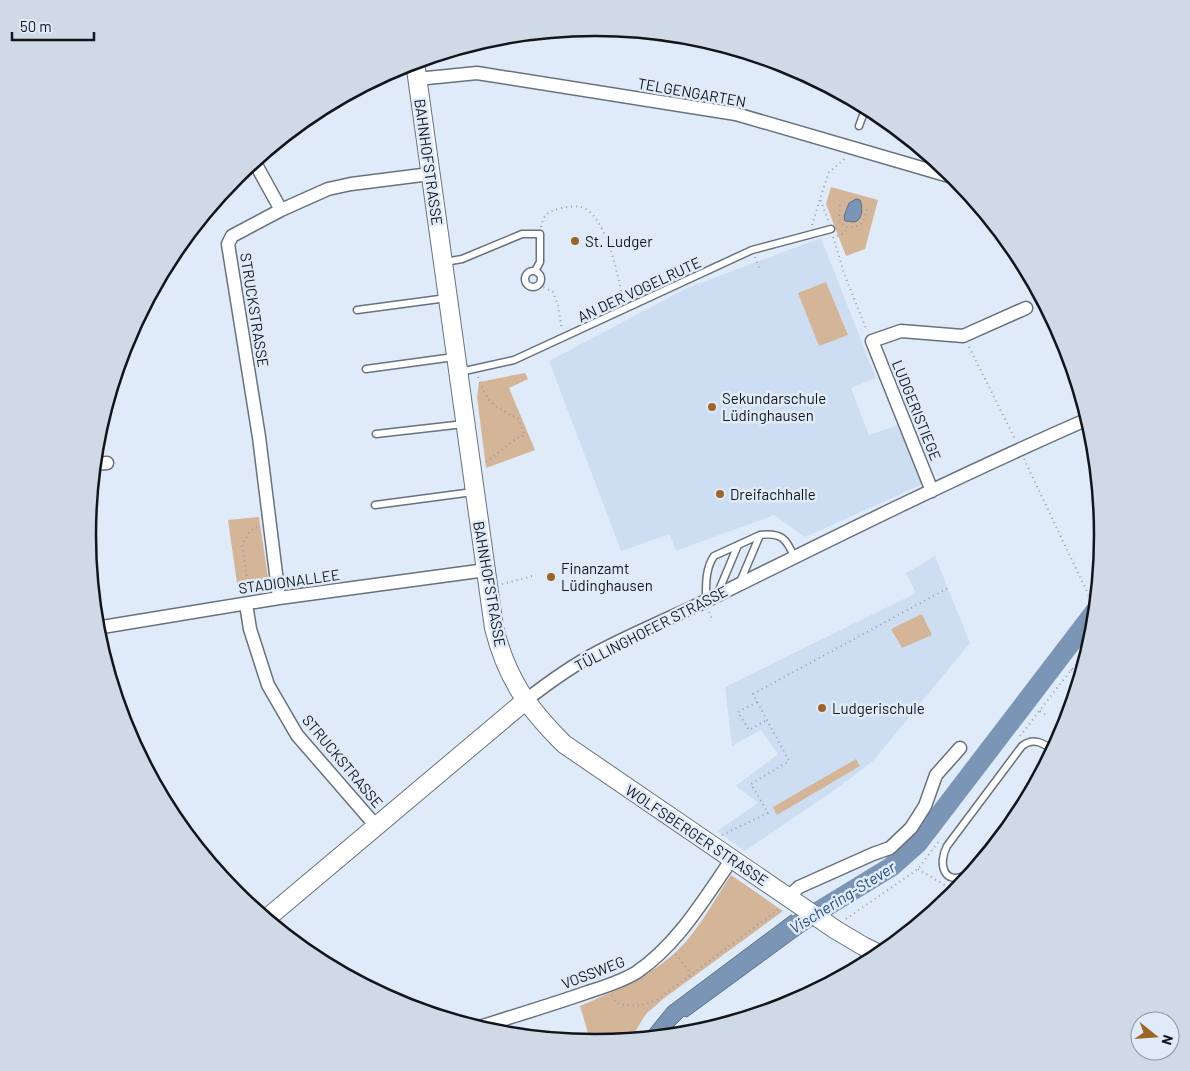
<svg xmlns="http://www.w3.org/2000/svg" width="1190" height="1071" viewBox="0 0 1190 1071" font-family="Barlow,sans-serif">
<style>
.built{fill:#cedef2}
.green{fill:#d5b598}
.water{fill:#7b95b6;stroke:#5c6f88}
.lines{fill:none;stroke-linecap:round;stroke-linejoin:round}
.river{stroke:#7b95b6;stroke-width:20}
.service-casing{stroke:#68727f;stroke-width:9}
.minor-casing{stroke:#68727f;stroke-width:15}
.secondary-casing{stroke:#68727f;stroke-width:20}
.path{stroke:#959ea8;stroke-width:2;stroke-dasharray:1 4;stroke-linecap:butt}
.service{stroke:#fff;stroke-width:6}
.minor{stroke:#fff;stroke-width:12}
.secondary{stroke:#fff;stroke-width:18}
.poi-dot{fill:#9f6525;stroke:#e0ebf9;stroke-width:2}
.labels{text-anchor:middle;dominant-baseline:central;stroke-width:5;stroke-linejoin:round;paint-order:stroke}
.street-label{font-size:15px;fill:#12161b;stroke:#e0ebf9}
.poi-label{font-size:15px;fill:#12161b;stroke:#e0ebf9;text-anchor:start}
.water-label{font-size:16px;font-style:italic;fill:#274c78;stroke:#e0ebf9}
.rim{fill:none;stroke:#12161b;stroke-width:2.5}
</style>
<rect width="100%" height="100%" fill="#e0ebf9"/>
<path class="built" d="M821,238l55,140 -25,10 18,47 29,-10 25,59 -118,53 -31,-22 -98,36 -6,-17 -49,17 -72,-190 138,-73z
M935,556l35,87 -97,118 -34,26 -94,64 -28,-20 41,-28 -22,-17 42,-32 -17,-24 -29,16 -7,-59 191,-94 -10,-20z"/>
<path class="green" d="M831,187l47,13 -13,49 -19,7 -20,-52z
M826,282l22,53 -29,11 -21,-53z
M525,373l3,6 -19,9 26,62 -49,18 -9,-71 2,-15z
M259,517l10,67 -31,6 -10,-70z
M922,614l10,21 -30,13 -11,-19z
M856,759l4,7 -83,49 -4,-8z
M731,875l52,36 -120,88 -17,15 -16,26 -39,3 -11,-37c34,-15 69,-29 97,-55 22,-21 37,-51 54,-76z"/>
<path class="water" d="M856,199l4,1c3,6 3,21 -6,22 -3,0 -6,-1 -9,-1l-1,-5 5,-13z
M791,915l19,12 -123,90 -3,-1 -21,21 -21,2 26,-32z"/>
<g class="lines">
<path class="river" d="M780,936l21,-14 90,-55 27,-24 178,-233"/>
<g class="service-casing">
<path id="service" d="M859,126l7,-19
M1012,252l6,2
M445,262l17,-3 60,-25h18v28l-5,9
M525 279a8 8 0 1 1 16 0a8 8 0 1 1-16 0Z
M357,310l90,-12
M366,369l88,-12
M460,372l54,-12 238,-110 79,-21
M376,434l88,-10
M375,505l98,-13
M740,582l20,-47
M717,595l21,-50
M706,601c0,-15 -1,-32 8,-45l46,-21c21,-3 27,4 34,22
M1028,797l-62,78c-23,11 -28,-12 -19,-29l75,-100c11,-9 21,-3 31,4
M772,1010h1"/>
</g>
<g class="minor-casing">
<path id="minor" d="M417,79l60,-6 259,41 220,64
M254,161l27,49
M94,464l13,-1
M932,491l-60,-150 29,-10 62,5 63,-28
M279,598l-20,-161 -31,-193 4,-8 49,-26 47,-21 23,-5 79,-10
M246,604l4,25 18,56 29,50 79,91
M96,628l183,-30 207,-28
M525,701c24,-19 48,-36 75,-50 38,-20 78,-36 116,-55 123,-61 246,-122 372,-177
M788,897l11,-10 74,-33 17,-6 21,-20 14,-22 11,-31 24,-27
M267,918l12,13
M476,1028c38,-12 75,-23 112,-36 16,-5 35,-11 49,-20 41,-28 67,-73 95,-113"/>
</g>
<g class="secondary-casing">
<path id="secondary" d="M415,62l79,566c13,51 33,79 70,116l272,186 27,16 18,9
M266,919l259,-218"/>
</g>
<path class="path" d="M840,205l-1,14c6,11 14,10 23,4l5,-12 -1,-5
M828,220l-8,-21 9,-27 17,-14
M812,225l8,-26
M541,227c3,-14 8,-16 21,-19 7,-1 15,-3 22,0 23,11 35,70 39,94
M837,236l8,-3 2,-6
M833,237l12,39 22,55
M755,257l5,13
M539,285l14,7 5,13 4,25
M969,347l46,92
M478,377c9,26 16,30 40,41l7,17 -8,3 -32,25
M1024,459l65,137 8,5
M502,584l34,-9
M249,591l-7,-46 8,-14 8,-5
M709,612l4,9
M1089,650l-2,-4 2,-6 3,-1
M1071,670l10,5
M757,702l-19,10 11,18 18,-10
M1040,711l6,4
M1020,736l51,-66 16,-15
M722,835l46,-22 -17,-29 38,-23 -36,-67 195,-106
M918,869l38,23
M846,919l72,-50 21,-28
M676,954l15,20
M612,996l4,7c15,4 26,3 41,-3l122,-91"/>
<use href="#service" class="service"/>
<use href="#minor" class="minor"/>
<use href="#secondary" class="secondary"/>
</g>
<g class="poi-dot">
<circle cx="575" cy="241" r="5"/>
<circle cx="712" cy="407" r="5"/>
<circle cx="720" cy="494" r="5"/>
<circle cx="551" cy="577" r="5"/>
<circle cx="822" cy="708" r="5"/>
</g>
<g class="labels">
<g class="street-label">
<text transform="translate(692 92) rotate(10)">TELGENGARTEN</text>
<text transform="translate(429 162) rotate(82)">BAHNHOFSTRASSE</text>
<text transform="translate(639 289) rotate(-25)">AN DER VOGELRUTE</text>
<text transform="translate(255 310) rotate(81)">STRUCKSTRASSE</text>
<text transform="translate(917 410) rotate(68)">LUDGERISTIEGE</text>
<text transform="translate(289 581) rotate(-8)">STADIONALLEE</text>
<text transform="translate(490 584) rotate(80)">BAHNHOFSTRASSE</text>
<text transform="translate(651 628) rotate(-27)">TÜLLINGHOFER STRASSE</text>
<text transform="translate(343 761) rotate(50)">STRUCKSTRASSE</text>
<text transform="translate(697 835) rotate(34)">WOLFSBERGER STRASSE</text>
<text transform="translate(593 972) rotate(-21)">VOSSWEG</text>
</g>
<g class="poi-label">
<text x="585" y="241">St. Ludger</text>
<text x="722" y="398">Sekundarschule<tspan x="722" dy="17">Lüdinghausen</tspan></text>
<text x="730" y="494">Dreifachhalle</text>
<text x="561" y="568">Finanzamt<tspan x="561" dy="17">Lüdinghausen</tspan></text>
<text x="832" y="708">Ludgerischule</text>
</g>
<g class="water-label">
<text transform="translate(842 897) rotate(-32)">Vischering-Stever</text>
</g>
</g>
<path d="M0 0H1190V1071H0ZM96 535a499 499 0 1 1 998 0a499 499 0 1 1-998 0Z" fill="#d0dae7" fill-rule="evenodd"/>
<path class="rim" d="M96 535a499 499 0 1 1 998 0a499 499 0 1 1-998 0Z"/>
<g transform="translate(1155 1036) rotate(107)"><circle r="24" fill="#e0ebf9" stroke="#8e96a0"/>
<path d="M0-4L9 19L0 12L-9 19Z" fill="#9f6525"/>
<text y="-8" font-size="14" font-weight="bold" text-anchor="middle" fill="#12161b">N</text>
</g>
<path d="M12 32v8h82v-8" fill="none" stroke="#12161b" stroke-width="2.5"/>
<text x="20" y="32" font-size="15" fill="#12161b" stroke="#e0ebf9" stroke-width="4" paint-order="stroke">50 m</text>
</svg>
